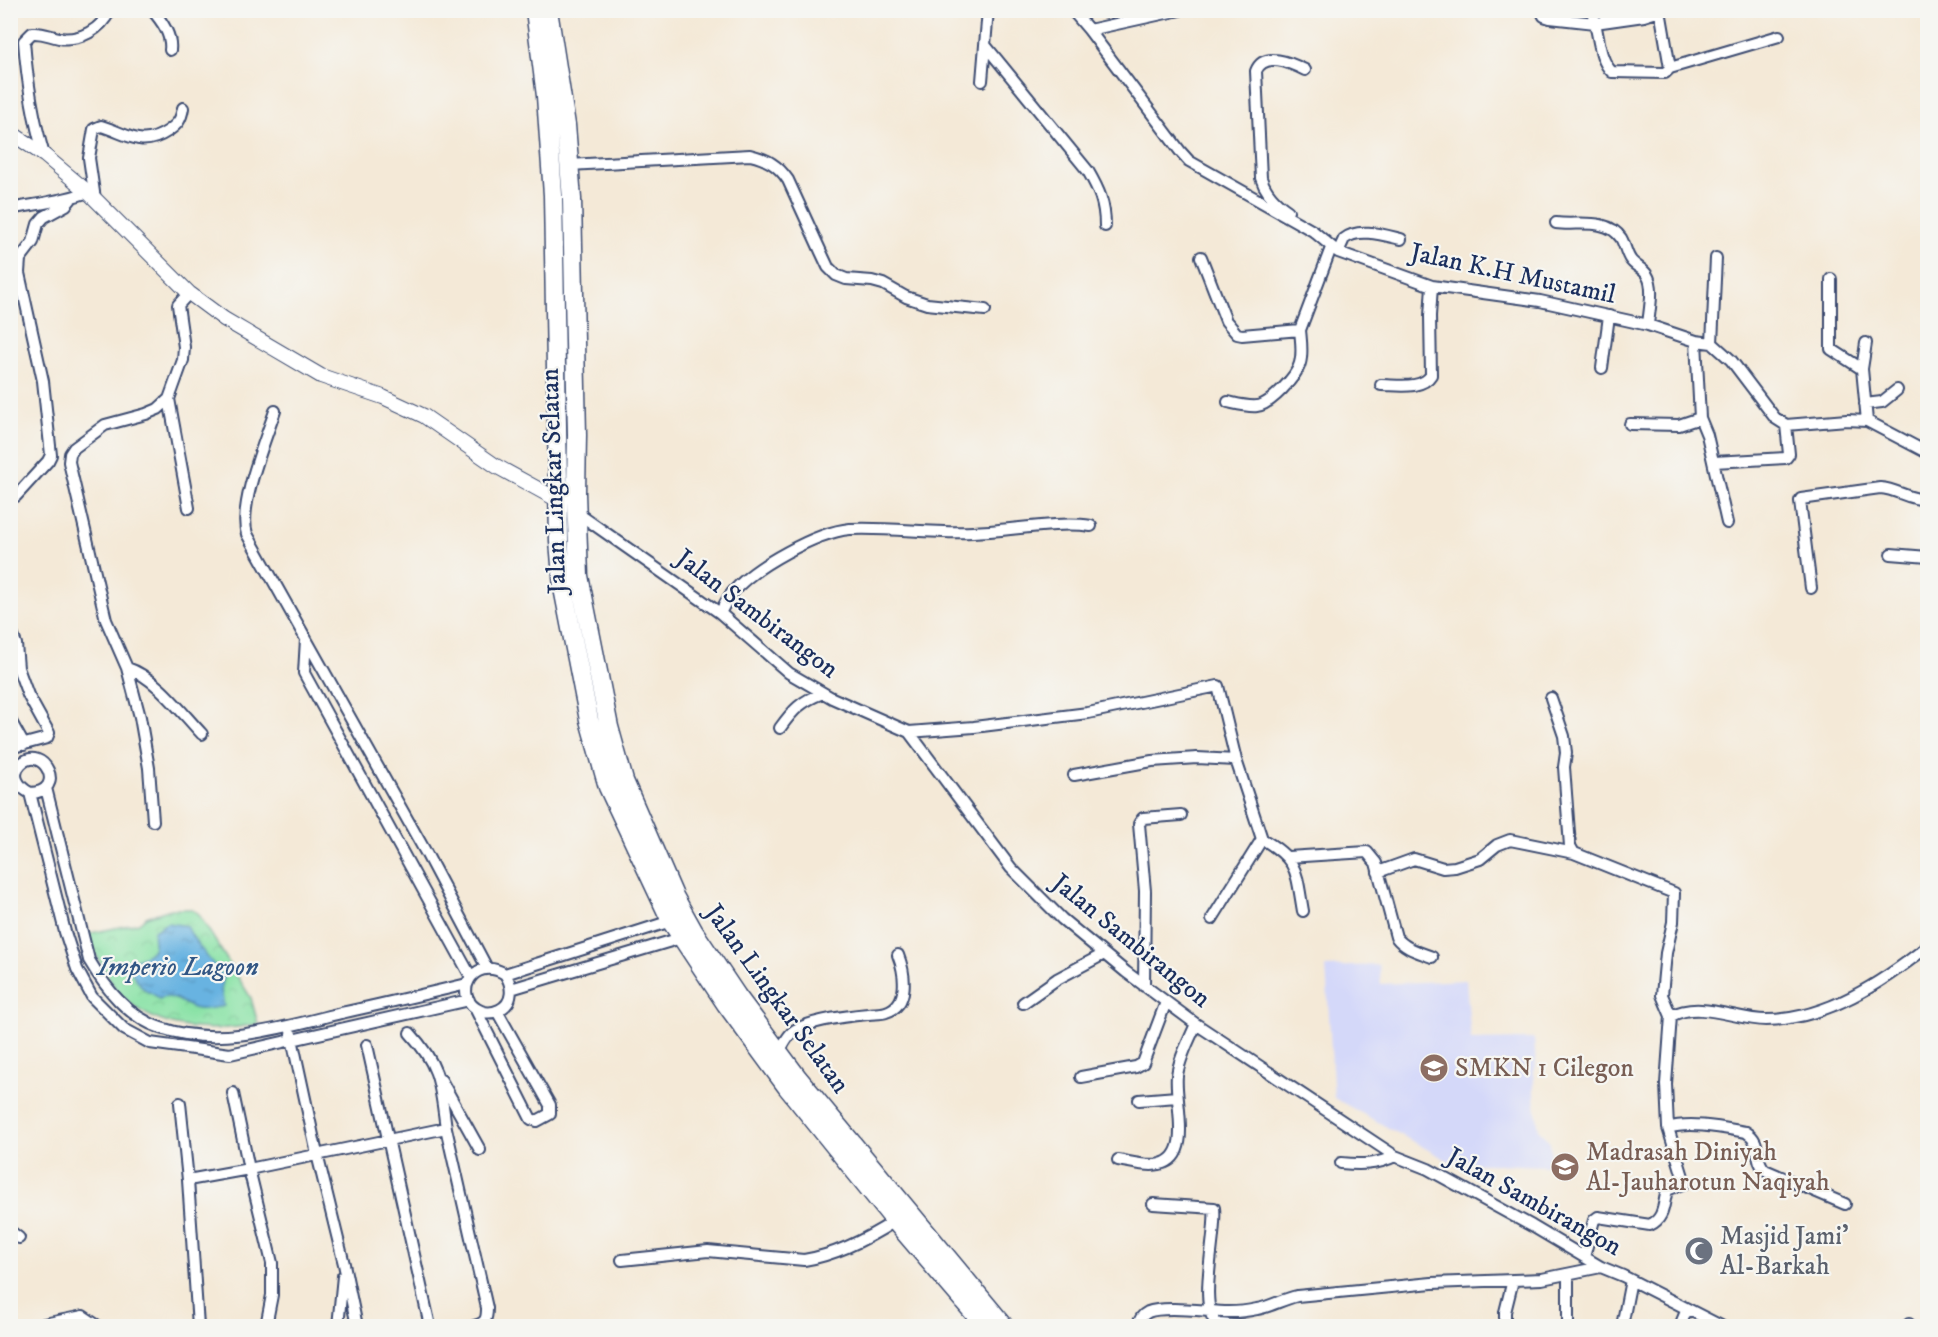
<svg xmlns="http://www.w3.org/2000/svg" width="1938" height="1337" viewBox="0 0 1938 1337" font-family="'IM FELL DW Pica',serif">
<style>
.built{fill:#d4d8f9}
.park{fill:url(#park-crowns);stroke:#528882;stroke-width:1.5}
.water{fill:url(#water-ripples);stroke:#4271a0;stroke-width:1.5}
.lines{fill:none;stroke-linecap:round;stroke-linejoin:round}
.minor-casing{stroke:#3c4b70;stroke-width:14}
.tertiary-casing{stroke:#3c4b70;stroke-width:16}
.trunk-casing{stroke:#3c4b70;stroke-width:21}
.minor{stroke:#fff;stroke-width:10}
.tertiary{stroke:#fff;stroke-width:14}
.trunk{stroke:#fff;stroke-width:18}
.labels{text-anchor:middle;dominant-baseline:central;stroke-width:4.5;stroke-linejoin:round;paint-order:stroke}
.street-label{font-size:26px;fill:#1b2f5e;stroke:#f6f6f2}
.education-label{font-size:26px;fill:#785e54;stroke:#f6f6f2;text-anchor:start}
.worship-label{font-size:26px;fill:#5b616d;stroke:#f6f6f2;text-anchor:start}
.water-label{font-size:27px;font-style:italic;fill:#325785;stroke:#f6f6f2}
</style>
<defs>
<pattern id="park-crowns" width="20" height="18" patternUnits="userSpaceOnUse" patternTransform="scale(1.5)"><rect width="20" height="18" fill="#89e2a6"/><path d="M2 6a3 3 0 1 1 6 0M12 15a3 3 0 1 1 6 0" fill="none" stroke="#76c291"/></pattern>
<pattern id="water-ripples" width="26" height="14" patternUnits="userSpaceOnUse" patternTransform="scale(1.5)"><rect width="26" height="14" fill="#68b3e1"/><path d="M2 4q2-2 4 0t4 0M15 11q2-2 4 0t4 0" fill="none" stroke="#5592ba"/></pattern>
</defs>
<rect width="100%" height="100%" fill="#f6f6f2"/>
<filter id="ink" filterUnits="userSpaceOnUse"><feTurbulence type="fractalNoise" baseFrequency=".0167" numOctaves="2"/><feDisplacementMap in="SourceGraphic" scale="12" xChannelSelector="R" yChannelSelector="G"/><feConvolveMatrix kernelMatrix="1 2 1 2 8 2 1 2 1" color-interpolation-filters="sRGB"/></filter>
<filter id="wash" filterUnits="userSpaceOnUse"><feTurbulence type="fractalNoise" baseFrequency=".008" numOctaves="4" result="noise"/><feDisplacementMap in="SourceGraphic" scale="24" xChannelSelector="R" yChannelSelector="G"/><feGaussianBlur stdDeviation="1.35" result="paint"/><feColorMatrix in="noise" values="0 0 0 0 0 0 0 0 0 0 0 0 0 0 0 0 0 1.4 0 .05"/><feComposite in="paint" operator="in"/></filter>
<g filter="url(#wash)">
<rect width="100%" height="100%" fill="#f4e9d7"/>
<path class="built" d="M1379,965l2,19 85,-4 5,60 63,-1 2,27 -2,5v27l5,32 11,13 1,23 -99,-3 -118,-65 -8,-131z"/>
<path class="park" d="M171,909h19l8,4 53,85 7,26c-48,9 -102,8 -138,-30 -7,-7 -12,-18 -17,-27 -6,-11 -13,-21 -17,-33l53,-11 7,-6z"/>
<path class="water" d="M167,923l20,3c5,13 27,40 37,50l-3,14 3,16c-8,1 -17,4 -25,3 -16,0 -22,-18 -40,-10 -4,-5 -7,-5 -12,-8 -5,-2 -19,-23 -20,-28 8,-5 25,-6 27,-17 1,-5 -2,-9 0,-15z"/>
</g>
<g filter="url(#ink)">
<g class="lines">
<g class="minor-casing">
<path id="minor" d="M152,10c10,11 20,25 18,40
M988,10l-3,35 103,126c11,19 17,32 17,55
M1072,10l17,20 91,121 9,10 124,70 25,21 94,34 108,15 108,24 48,16 16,2 19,17 44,58 11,7 61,-5 20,1 61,32
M1541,10l3,6 6,2 45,5c4,16 5,38 17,49l53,1 5,-5 -10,-58
M1592,10l3,13 49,-7 16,-5
M1089,30l91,-20
M1670,68l109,-32
M982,81l3,-36
M44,155c-11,-37 -17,-75 -20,-114l8,-8c11,-1 17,3 27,5 21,3 42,-8 51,-28
M569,165l181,-10c17,4 28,10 38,25l33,72 7,15 8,8 10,4 26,2 11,3 23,13 21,7 58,6
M95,199l-6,-41 5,-29 7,-3c27,8 40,23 67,5 10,-7 13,-11 15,-23
M10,209c26,-5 54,-8 78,-17
M1288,211c-12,-8 -23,-20 -27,-33l-5,-107c8,-20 35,-8 49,-1
M1556,223c21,3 51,-6 65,15 4,7 5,15 9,21 4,7 13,9 17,16 8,12 2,36 1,50
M1338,252l6,-13c14,-12 40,-4 57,0
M1201,257l25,64 11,13 5,1 58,-5 31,-82
M1831,279v70l31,20 5,52
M1712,343l4,-85
M1602,368l7,-52
M1862,369l4,-26
M1381,385c16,0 41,5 50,-10l-1,-59 2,-30
M169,399l20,109
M1228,402c9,2 20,5 29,4 13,-1 40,-30 43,-43 3,-10 1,-22 0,-33
M1865,404l17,-2 15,-12
M275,411c-10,30 -37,95 -28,123l178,317 62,117
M1700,418l7,17 20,88
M1630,424l49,1 21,-7 -4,-77
M1714,462l72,-4 3,-4 -3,-29
M16,496l32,-35 3,-6 -8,-74 -24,-108 1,-14 13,-17 5,-18 6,-7 22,-12 5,-6
M576,512l144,101 69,60 43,25 77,34 102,136 51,51 64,53 70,52 199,132 33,13 104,57 69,41 22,9 98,50
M1891,554l37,3
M1811,588l-11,-87 1,-2 79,-11c18,1 28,12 48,12
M720,613c4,-7 7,-14 12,-20 21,-26 85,-61 118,-64 41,-2 82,5 123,3 35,-1 84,-11 118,-6
M10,628l6,16 2,24 10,27 21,38 -2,5 -37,10
M306,639l-2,34 167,304
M127,668c29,9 54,44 75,66
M1551,698l13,38 2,17 -2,14 6,79 4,7 100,40 -1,29 -7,31 -4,42 9,21 -5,68 2,44 17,55 -18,7c-4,14 -2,28 -17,35l-52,-8 -4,3 -10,37
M10,720l14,25
M780,728c13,-18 21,-27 43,-35
M909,732l65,-5 114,-14 130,-27 18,74 26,79 -50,80
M1074,775l78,-14 45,-3 39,2
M46,788l43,172c17,29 39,57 72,68 58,20 123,-1 180,-15 42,-9 84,-19 126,-29
M30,793c39,-1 12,-50 -9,-29 -11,11 -2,23 9,29l35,139 12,37 15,28 32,32 26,14 80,11 239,-54
M153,821l-4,-53 -9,-51 -13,-49 -21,-48 -37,-158 1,-8 4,-6 31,-23 41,-11 12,-5 11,-10 14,-39 1,-13 -6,-42 11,-12
M1262,839c37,21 34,33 41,72
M1288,857l79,-5 9,11 20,74c9,12 23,15 36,20
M1378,872l36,-13 29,9 12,-1 25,-8 17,-14 13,-5 64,13
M505,974c8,12 9,29 -6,36 -6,3 -13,3 -18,1 -31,-13 -9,-57 24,-37l166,-53
M1144,986l1,-95 -6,-67 4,-6 38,-3
M511,989l170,-51
M1023,1003l34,-24 47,-25
M475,1008l56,111 6,2 13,-7v-9l-53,-94
M1671,1016c29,-16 65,4 95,4 60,0 117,-38 162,-74
M410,1033c31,34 30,52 36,95
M291,1034l26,120 27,110 13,62
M367,1045l63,281
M779,1052c4,-7 9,-18 16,-22 18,-10 52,-14 73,-16 6,-1 13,0 18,-2 24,-7 19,-39 12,-57
M1081,1077l55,-10 7,-4 23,-61
M441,1080l39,70
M233,1093l16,76 23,94v32l-6,31
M1139,1100l38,-3
M180,1103l8,77 61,-11 197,-41 41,180c0,11 -1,15 -13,18
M1668,1128c22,-7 55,0 78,4 17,10 7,27 19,38l80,34
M1118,1160c13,2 30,7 42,4 34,-7 14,-64 17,-88 2,-18 12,-35 19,-52
M1341,1163c19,2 36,2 54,-7
M188,1180l10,146
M1153,1204l61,4c4,24 -18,101 4,116l28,2
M10,1231l9,7
M622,1260l86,-9 96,9c32,-5 63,-21 91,-39
M1568,1275v51
M44,1324l39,-8 15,10
M10,1326h1
M338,1326l5,-50
M1138,1326c1,-6 4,-11 10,-14 16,-7 62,0 80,0 10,0 20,-1 29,-3 13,-2 26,-10 40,-13l135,-13 110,-4 59,-12
M1505,1326v-14l8,-32
M1622,1326l9,-46
M1680,1326l7,-17
M1909,1326v-2"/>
</g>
<g class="tertiary-casing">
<path id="tertiary" d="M10,132l34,23 44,37 101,101 35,26 97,57 62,21 41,19 72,50 62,34"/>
</g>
<g class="trunk-casing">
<path id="trunk" d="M535,10l11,86 7,99 6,346 4,47 26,132 19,67 63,134 55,83 61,83 108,134 90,105
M548,10l18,115 6,74 5,236 -1,58 3,83 30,151 15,54 50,115 20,36 43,64 61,82 206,248"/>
</g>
<use href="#minor" class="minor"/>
<use href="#tertiary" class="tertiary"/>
<use href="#trunk" class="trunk"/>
</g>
</g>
<defs>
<g id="school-disc" transform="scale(1.5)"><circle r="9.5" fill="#8d6e63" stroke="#f6f6f2"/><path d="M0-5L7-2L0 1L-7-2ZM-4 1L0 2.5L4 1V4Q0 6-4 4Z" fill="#fff"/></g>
<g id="mosque-disc" transform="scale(1.5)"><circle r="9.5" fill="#6b7280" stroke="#f6f6f2"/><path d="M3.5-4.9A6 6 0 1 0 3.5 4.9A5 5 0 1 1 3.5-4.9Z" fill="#fff"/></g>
</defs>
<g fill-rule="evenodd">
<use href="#school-disc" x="1434" y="1068"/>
<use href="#school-disc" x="1565" y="1167"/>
<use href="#mosque-disc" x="1699" y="1251"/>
</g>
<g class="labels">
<g class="street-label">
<text transform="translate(1513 274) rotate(12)">Jalan K.H Mustamil</text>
<text transform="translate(554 481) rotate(-92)">Jalan Lingkar Selatan</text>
<text transform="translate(757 614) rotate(37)">Jalan Sambirangon</text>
<text transform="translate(1131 941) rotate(39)">Jalan Sambirangon</text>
<text transform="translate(777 999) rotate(54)">Jalan Lingkar Selatan</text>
<text transform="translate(1534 1202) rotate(29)">Jalan Sambirangon</text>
</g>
<g class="education-label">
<text x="1455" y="1068">SMKN 1 Cilegon</text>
<text x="1586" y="1152">Madrasah Diniyah<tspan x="1586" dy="30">Al-Jauharotun Naqiyah</tspan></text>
</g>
<g class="worship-label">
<text x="1720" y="1236">Masjid Jami'<tspan x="1720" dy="30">Al-Barkah</tspan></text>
</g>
<g class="water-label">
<text x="178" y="967">Imperio Lagoon</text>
</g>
</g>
<rect width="1938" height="1337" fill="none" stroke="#f6f6f2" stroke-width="36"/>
</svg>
